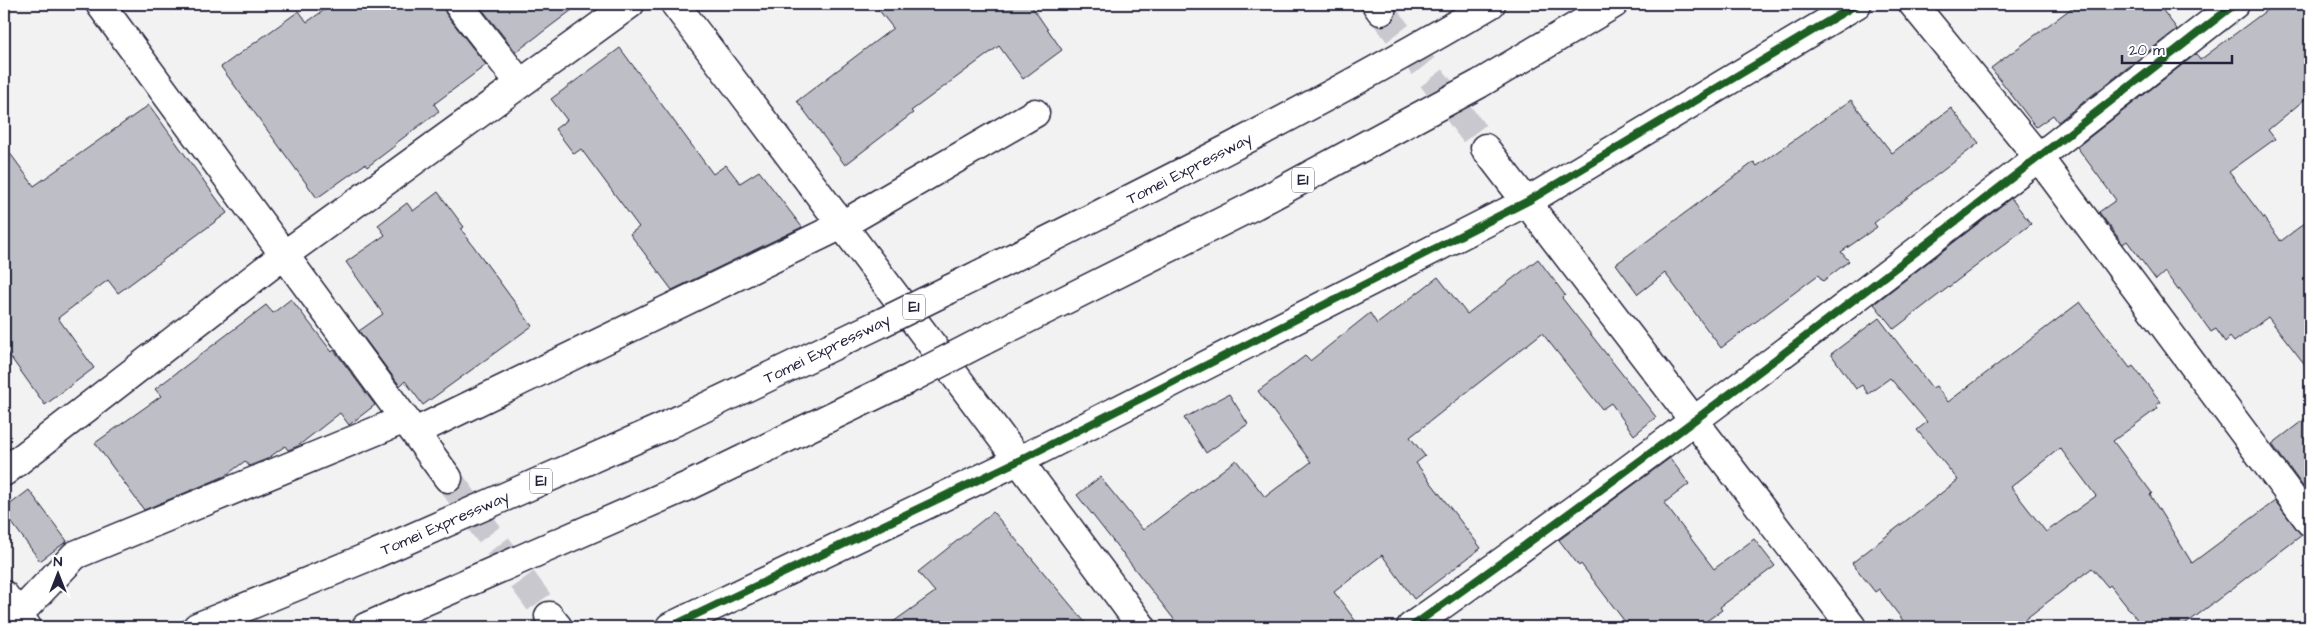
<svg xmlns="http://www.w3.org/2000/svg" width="2314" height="631" viewBox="0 0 2314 631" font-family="'Architects Daughter',sans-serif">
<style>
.building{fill:#bebec6;stroke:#22223b;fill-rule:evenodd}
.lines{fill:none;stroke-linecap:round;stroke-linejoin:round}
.street-tunnel{stroke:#c8c8ce;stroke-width:28;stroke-dasharray:28 14;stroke-linecap:butt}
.street-casing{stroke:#22223b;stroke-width:31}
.secondary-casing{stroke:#22223b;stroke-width:31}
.highway-casing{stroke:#22223b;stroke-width:31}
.street{stroke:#fff;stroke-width:28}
.secondary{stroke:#fff;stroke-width:28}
.highway{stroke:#fff;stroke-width:28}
.highway-bridge-casing{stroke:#22223b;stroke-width:31;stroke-linecap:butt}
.highway-bridge{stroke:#fff;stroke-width:28}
.cycleway-casing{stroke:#fff;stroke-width:11}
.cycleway{stroke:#1b5e20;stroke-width:8}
.labels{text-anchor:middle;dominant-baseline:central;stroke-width:4;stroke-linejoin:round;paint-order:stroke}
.shield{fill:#fff;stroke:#646476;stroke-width:1}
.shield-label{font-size:15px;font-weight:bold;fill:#22223b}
.street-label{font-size:16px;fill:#22223b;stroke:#fff}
</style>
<rect width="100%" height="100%" fill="#f2f2f3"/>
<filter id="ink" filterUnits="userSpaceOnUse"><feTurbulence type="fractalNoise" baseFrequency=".02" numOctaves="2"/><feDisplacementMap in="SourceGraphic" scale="10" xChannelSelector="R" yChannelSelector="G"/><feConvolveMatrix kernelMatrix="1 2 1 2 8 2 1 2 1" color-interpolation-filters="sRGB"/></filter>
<g filter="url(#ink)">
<path class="building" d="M333,4h110l3,10 40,51 -52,39 5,7 -44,33 1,1 -29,22 -2,-3 -48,34 -96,-131 78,-56 8,11z
M478,4h102l-64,48z
M874,4h156l32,46 -39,29 -24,-33 -88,65 2,2 -68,52 -48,-64 96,-73z
M2077,4h81l19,25 -119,93 -5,-7 -17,12 -45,-59z
M2275,4h35v91l-42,35 7,9 -46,33 52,69 29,-22v152l-42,-54 -34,25 -4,-5 -5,5 -9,-13 -5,3 -32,-44 -1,2 -13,-18 -9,8 -29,-39 -4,3 -24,-32 17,-12 -39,-53 119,-93 4,6z
M620,48l93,126 13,-9 14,18 19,-12 43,56 -130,63 -42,-56 9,-7 -58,-78 -7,5 -19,-25 12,-9 -16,-21z
M1851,100l41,53 59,-45 28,35 -105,80 3,4 -36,25 8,9 -26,20 -5,-6 -97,73 -56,-75 -27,21 -22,-30 138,-102 3,4z
M149,105l78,108 -109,80 -10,-13 -50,38 36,50 -49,37 -41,-57v-203l30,41z
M438,192l26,35 -3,2 71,97 -109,79 -18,-24 -5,5 -41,-55 24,-17 -37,-52 39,-27 -7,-10 29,-22 6,8z
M2011,198l20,26 -137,105 -20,-25z
M1538,259l27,36 -3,3 94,119 -22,18 -23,-32 -9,6 -60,-76 -132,104 15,19 -9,7 65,85 -67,51 -32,-44 -48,37 26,35h-180l-103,-132 23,-18 43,53 93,-70 29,37 46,-35 -53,-71 47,-35 5,5 60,-48 7,11 61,-47 29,37z
M291,299l41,53 2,-2 41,55 -26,20 -9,-12 -42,33 -10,4 -3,-4 -18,13 -18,7 -4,-5 -20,15 -81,34 -49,-67 66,-47 -6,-7 111,-84 7,8z
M2080,302l50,66 3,-2 28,36 -5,3 2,3 -45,33 39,52 -2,2 42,68 83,-62 27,34 -120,92h-39l-33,-42 -2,2 -16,-19 -77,59h-107l-29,-38 -4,3 -23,-29 106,-83 -41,-50 10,-8 -37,-44 -22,16 -6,-9 -6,4 -25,-35 48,-36 53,70 4,-2 12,16zM2060,448l36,48 -50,36 -35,-45z
M1229,394l19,30 -42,29 -22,-35z
M2310,415v81l-38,-52z
M1670,458l19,26 -25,19 50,66 40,-30 21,27 -55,41 2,3 -24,17h-69l-48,-63 -2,2 -20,-26z
M29,490l38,51 -27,20 -36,-49v-3z
M993,512l96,115h-203l49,-35 -17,-20z"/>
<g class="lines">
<path class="street-tunnel" d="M1381,11l104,137
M448,478l101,138"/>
<g class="street-casing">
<path id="street" d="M100,4l348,474
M458,4l62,79
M1376,4l5,7
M1913,4l126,154 271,364
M1485,148l367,479
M415,432l427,-207 193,-112
M4,472l280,-217 346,-251
M4,595l23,32
M18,615l57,-60 330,-136
M549,616l9,11
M670,627l350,-167 508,-259 329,-197
M1411,627c281,-199 553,-411 824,-623"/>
</g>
<g class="secondary-casing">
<path id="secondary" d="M675,4c157,207 313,414 467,623"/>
</g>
<g class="highway-casing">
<g id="highway">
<path id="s1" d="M948,290c183,-91 367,-182 543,-286"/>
<path d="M983,341l272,-136 224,-121 135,-80"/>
<path id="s2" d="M197,627l178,-73 293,-129 211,-101"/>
<path d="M366,627l324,-142 223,-108"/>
</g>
</g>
<use href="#street" class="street"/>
<use href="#secondary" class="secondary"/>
<use href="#highway" class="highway"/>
<g class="highway-bridge-casing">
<path id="highway-bridge" d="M879,324l69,-34
M913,377l70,-36"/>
</g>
<use href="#highway-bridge" class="highway-bridge"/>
<g class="cycleway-casing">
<path id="cycleway" d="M670,627l350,-167 508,-259 329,-197
M1411,627c281,-199 553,-411 824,-623"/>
</g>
<use href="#cycleway" class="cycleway"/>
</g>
</g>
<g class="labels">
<g class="shield">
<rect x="1292" y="167.5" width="22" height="25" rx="4"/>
<rect x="903" y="294.5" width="22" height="25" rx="4"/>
<rect x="530" y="468.5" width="22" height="25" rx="4"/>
</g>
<g class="shield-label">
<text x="1303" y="180">E1</text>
<text x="914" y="307">E1</text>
<text x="541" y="481">E1</text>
</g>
<g class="street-label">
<text stroke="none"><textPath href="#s1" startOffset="270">Tomei Expressway</textPath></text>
<text transform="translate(827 349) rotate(-26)">Tomei Expressway</text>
<text stroke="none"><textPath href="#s2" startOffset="269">Tomei Expressway</textPath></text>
</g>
</g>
<rect width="2314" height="631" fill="none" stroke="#fff" stroke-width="20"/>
<rect x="10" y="10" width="2294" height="611" fill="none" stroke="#22223b" stroke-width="2" filter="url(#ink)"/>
<g transform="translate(58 574)" stroke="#ffffff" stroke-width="4" paint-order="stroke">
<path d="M0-4L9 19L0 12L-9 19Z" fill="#22223b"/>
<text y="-8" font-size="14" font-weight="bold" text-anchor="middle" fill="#22223b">N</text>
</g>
<path d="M2122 55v8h110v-8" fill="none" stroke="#22223b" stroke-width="2.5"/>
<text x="2129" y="55" font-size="15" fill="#22223b" stroke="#ffffff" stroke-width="4" paint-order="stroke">20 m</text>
</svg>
